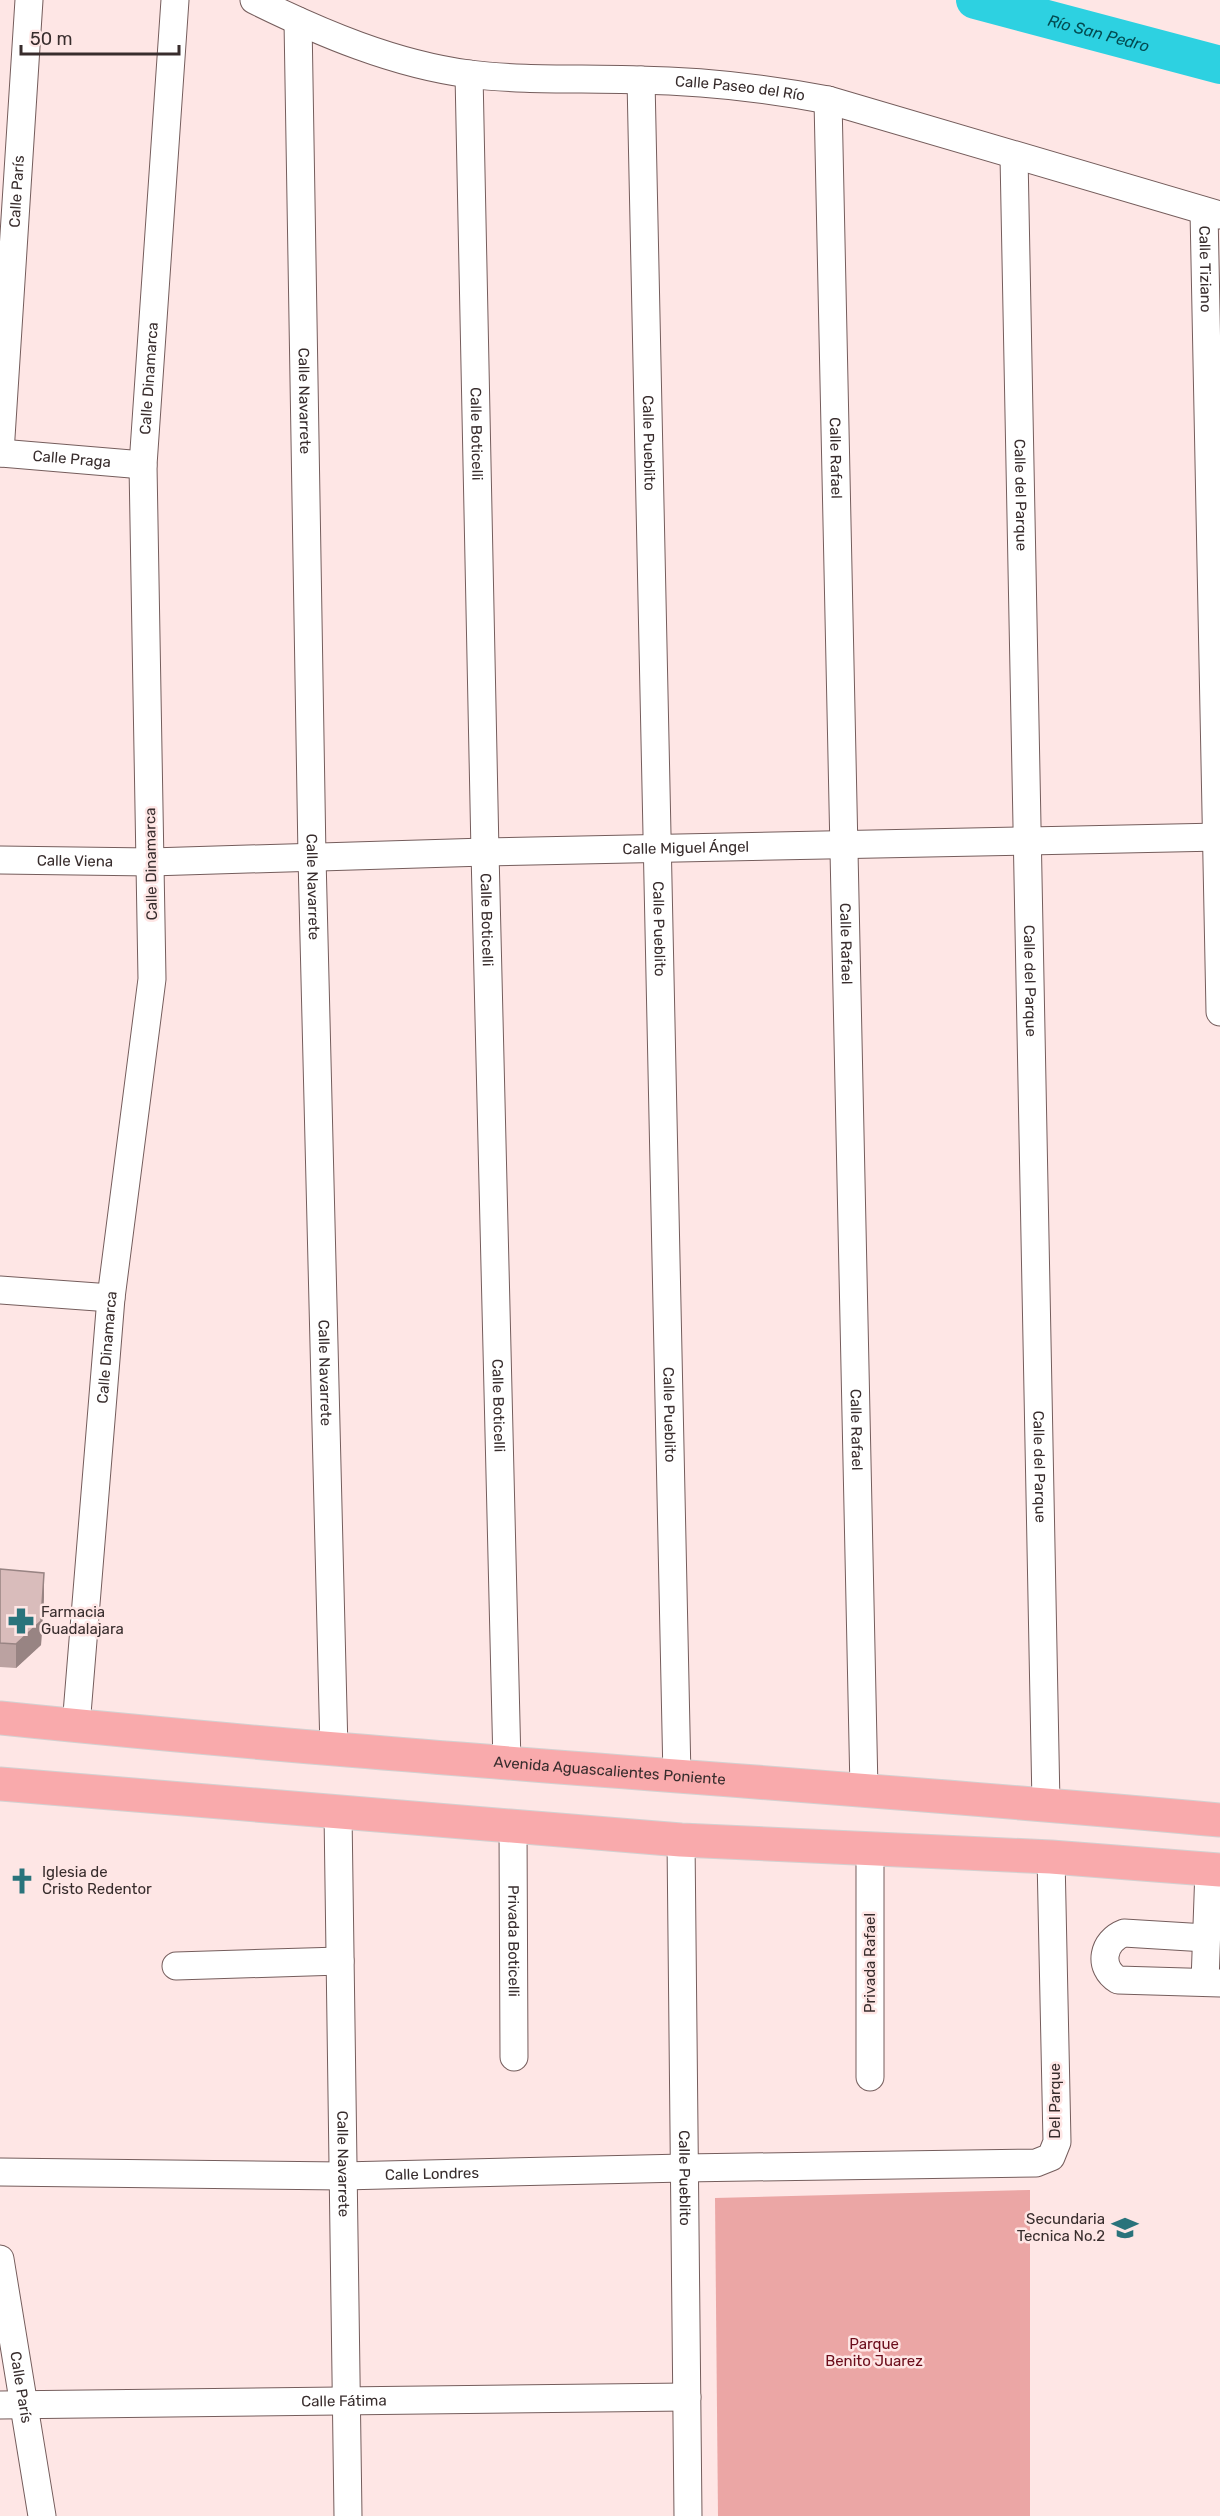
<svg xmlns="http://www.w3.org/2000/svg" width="1220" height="2516" viewBox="0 0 1220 2516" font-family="Rubik,sans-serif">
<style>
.green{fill:#eba6a5}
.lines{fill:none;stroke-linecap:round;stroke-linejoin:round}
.river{stroke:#2dd1e1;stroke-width:38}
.minor-casing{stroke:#755d5c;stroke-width:29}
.major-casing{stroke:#d3d1d1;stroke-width:35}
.minor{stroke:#fff;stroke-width:27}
.major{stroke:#f9aaac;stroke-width:33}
.wall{fill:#bba2a1}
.shaded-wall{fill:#988483}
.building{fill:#d9bcbb;stroke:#988483;stroke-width:1.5}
.labels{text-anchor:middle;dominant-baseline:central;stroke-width:5;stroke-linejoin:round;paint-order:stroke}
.street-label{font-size:15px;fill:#382d2d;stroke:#fee6e5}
.poi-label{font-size:15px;fill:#382d2d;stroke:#fee6e5;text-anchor:start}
.park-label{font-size:15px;fill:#6b0d1b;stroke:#fee6e5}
.water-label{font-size:16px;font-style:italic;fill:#034b51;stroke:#fee6e5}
</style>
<rect width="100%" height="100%" fill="#fee6e5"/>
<path class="green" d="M1030,2190v326h-312l-3,-318z"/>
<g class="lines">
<path class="river" id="s1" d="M975,0l245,65"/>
<g class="minor-casing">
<g id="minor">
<path id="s2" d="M254,0c67,33 140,64 215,74 56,7 113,4 169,6 64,1 127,8 190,20l392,115"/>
<path id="s3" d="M298,21l14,836 22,893"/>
<path id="s4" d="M469,74l16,778 22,912"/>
<path id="s5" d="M641,80l36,1697"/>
<path id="s6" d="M828,100l36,1690"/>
<path id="s7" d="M1014,156l32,1648"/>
<path id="s8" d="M1204,211l16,801"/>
<path id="s9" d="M0,453l29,-453"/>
<path id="s10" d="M0,453l143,12"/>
<path id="s11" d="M0,860l151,2 334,-10 735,-15"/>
<path d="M0,1290l111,8"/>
<path id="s12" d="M76,1726l35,-428 41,-319 -9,-514 32,-465"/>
<path id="s13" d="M338,1813l10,703"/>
<path id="s14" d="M513,1825l1,232"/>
<path id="s15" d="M681,1840l7,676"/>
<path d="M870,1850v227"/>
<path d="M1206,1938l-82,-5c-21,8 -27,34 -6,47l102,3"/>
<path d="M176,1966l164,-5"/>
<path d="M1205,1982l4,-113"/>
<path id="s16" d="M0,2172l342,4 342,-8 352,-5 15,-6 6,-15 -6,-285"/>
<path id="s17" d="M0,2259l42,257"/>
<path id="s18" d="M0,2405l687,-8"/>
</g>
</g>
<g class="major-casing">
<g id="major">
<path id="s19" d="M0,1718c406,42 814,65 1220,102"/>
<path d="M0,1784l681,56 370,17 169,13"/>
</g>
</g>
<use href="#minor" class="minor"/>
<use href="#major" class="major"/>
</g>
<path class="wall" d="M0,1569l44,28 -3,48 -25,23 -16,-1z"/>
<path class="shaded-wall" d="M44,1573v24l-3,48 -25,23v-24z"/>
<path class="building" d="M0,1569l44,4 -3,48 -25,23 -16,-1z"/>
<defs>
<g id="pharmacy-bare" transform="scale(2.07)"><path d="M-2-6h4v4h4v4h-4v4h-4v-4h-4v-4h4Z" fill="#2a737b" stroke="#fee6e5" stroke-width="2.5" paint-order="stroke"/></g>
<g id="church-bare" transform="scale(2.07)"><path d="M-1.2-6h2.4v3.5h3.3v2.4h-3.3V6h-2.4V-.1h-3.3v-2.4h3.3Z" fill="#2a737b" stroke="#fee6e5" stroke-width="2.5" paint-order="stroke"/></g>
<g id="school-bare" transform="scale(2.07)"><path d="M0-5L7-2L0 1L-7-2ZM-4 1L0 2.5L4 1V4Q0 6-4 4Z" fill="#2a737b" stroke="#fee6e5" stroke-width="2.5" paint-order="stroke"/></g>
</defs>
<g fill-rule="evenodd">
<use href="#pharmacy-bare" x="21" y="1621"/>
<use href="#church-bare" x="22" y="1881"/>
<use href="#school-bare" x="1125" y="2228"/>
</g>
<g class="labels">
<g class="street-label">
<text stroke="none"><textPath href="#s2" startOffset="500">Calle Paseo del Río</textPath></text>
<text stroke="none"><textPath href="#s9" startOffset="262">Calle París</textPath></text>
<text stroke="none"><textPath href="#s8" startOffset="58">Calle Tiziano</textPath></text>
<text stroke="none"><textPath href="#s12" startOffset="1352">Calle Dinamarca</textPath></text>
<text stroke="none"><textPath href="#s3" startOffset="380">Calle Navarrete</textPath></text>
<text stroke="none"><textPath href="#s4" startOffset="360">Calle Boticelli</textPath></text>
<text stroke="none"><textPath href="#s5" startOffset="363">Calle Pueblito</textPath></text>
<text stroke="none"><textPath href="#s10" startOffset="72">Calle Praga</textPath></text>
<text stroke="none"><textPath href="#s6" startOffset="358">Calle Rafael</textPath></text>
<text stroke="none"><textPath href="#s7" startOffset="339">Calle del Parque</textPath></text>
<text stroke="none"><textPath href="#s11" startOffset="686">Calle Miguel Ángel</textPath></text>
<text stroke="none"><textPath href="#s11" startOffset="75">Calle Viena</textPath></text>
<text transform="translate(151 864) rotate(-91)">Calle Dinamarca</text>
<text stroke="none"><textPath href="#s3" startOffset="866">Calle Navarrete</textPath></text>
<text stroke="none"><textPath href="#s4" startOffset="846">Calle Boticelli</textPath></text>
<text stroke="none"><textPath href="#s5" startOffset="849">Calle Pueblito</textPath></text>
<text stroke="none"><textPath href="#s6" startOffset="844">Calle Rafael</textPath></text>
<text stroke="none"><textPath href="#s7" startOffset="825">Calle del Parque</textPath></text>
<text stroke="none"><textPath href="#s12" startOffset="380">Calle Dinamarca</textPath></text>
<text stroke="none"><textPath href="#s3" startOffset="1352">Calle Navarrete</textPath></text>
<text stroke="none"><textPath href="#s4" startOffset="1332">Calle Boticelli</textPath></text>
<text stroke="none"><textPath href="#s5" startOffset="1335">Calle Pueblito</textPath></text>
<text stroke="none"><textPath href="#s6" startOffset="1330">Calle Rafael</textPath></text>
<text stroke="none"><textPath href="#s7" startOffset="1311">Calle del Parque</textPath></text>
<text stroke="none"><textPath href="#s19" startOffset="612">Avenida Aguascalientes Poniente</textPath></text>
<text stroke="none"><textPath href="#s14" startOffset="116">Privada Boticelli</textPath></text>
<text transform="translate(870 1963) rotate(-90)">Privada Rafael</text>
<text transform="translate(1055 2101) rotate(-90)">Del Parque</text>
<text stroke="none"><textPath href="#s13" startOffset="351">Calle Navarrete</textPath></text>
<text stroke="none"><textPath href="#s16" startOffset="432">Calle Londres</textPath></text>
<text stroke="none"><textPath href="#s15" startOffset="338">Calle Pueblito</textPath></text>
<text stroke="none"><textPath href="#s17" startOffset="130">Calle París</textPath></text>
<text stroke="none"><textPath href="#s18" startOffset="344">Calle Fátima</textPath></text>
</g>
<g class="poi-label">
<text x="41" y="1612">Farmacia<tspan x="41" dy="17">Guadalajara</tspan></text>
<text x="42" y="1872">Iglesia de<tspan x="42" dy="17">Cristo Redentor</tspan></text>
<text x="1105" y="2219" text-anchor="end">Secundaria<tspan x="1105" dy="17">Tecnica No.2</tspan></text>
</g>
<g class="park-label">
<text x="874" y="2344">Parque<tspan x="874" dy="17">Benito Juarez</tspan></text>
</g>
<g class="water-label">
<text stroke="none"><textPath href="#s1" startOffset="128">Río San Pedro</textPath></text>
</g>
</g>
<path d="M21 45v9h158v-9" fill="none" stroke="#382d2d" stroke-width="3"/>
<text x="30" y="45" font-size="18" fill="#382d2d" stroke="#fee6e5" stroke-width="4.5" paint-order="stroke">50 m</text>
</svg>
